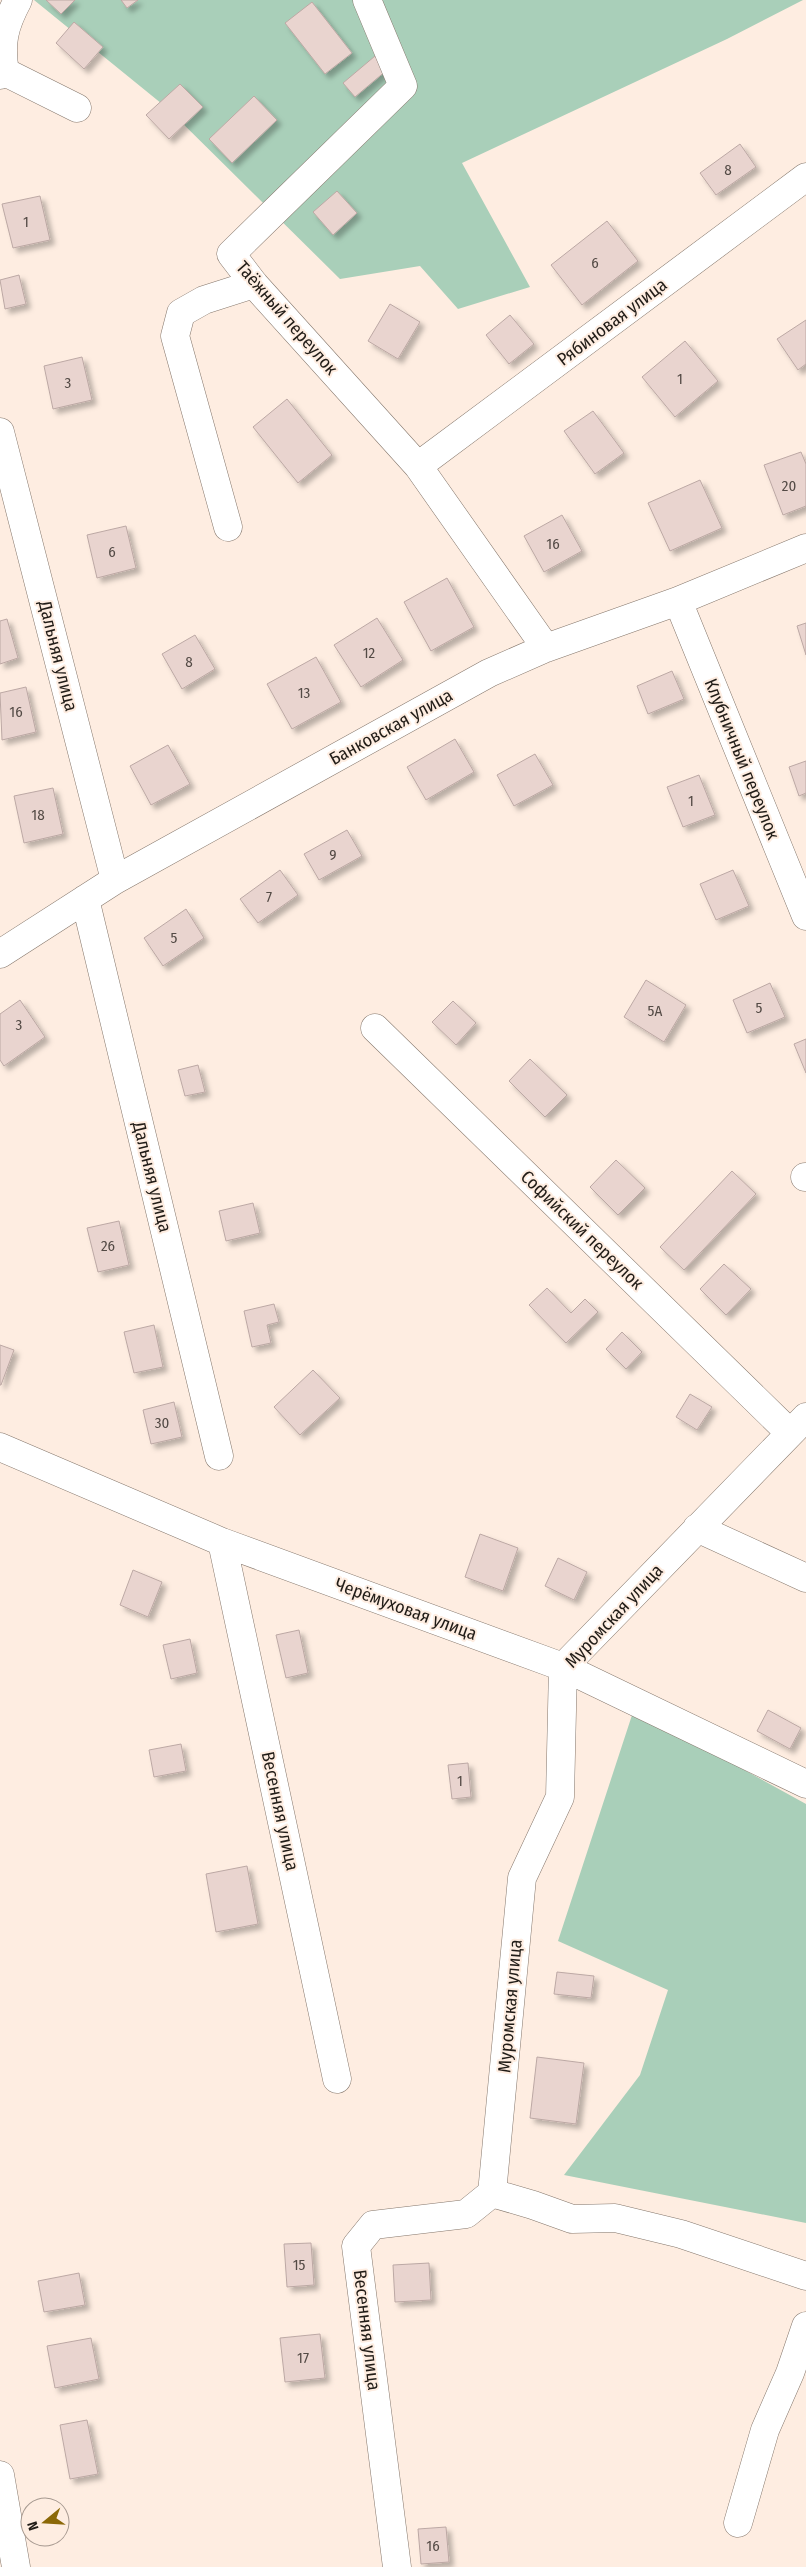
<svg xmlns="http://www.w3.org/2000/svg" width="806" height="2567" viewBox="0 0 806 2567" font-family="'Fira Sans Condensed',sans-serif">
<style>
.green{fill:#a9cfb9}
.building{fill:#e9d4cf;stroke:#bca8a4;filter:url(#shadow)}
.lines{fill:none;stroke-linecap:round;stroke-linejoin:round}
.minor-casing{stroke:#85776c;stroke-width:29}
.minor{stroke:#fff;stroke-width:28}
.labels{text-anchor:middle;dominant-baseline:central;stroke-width:4;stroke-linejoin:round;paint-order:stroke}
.number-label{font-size:15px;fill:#534a45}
.street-label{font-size:18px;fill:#211c17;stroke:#feede1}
</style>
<defs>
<filter id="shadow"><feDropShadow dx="4.5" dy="4.5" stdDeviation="2.5" flood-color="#0004"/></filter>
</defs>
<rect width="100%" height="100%" fill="#feede1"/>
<path class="green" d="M34,0h769l-76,39 -265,124 68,124 -72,22 -38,-43 -80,13 -173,-171z
M634,1709l172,95v419l-242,-48 76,-100 28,-85 -110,-49z"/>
<path class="building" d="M46,0h29l-14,14z
M121,0h17l-11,8z
M312,2l40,51 -27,21 -40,-51z
M74,22l29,25 -19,22 -28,-26z
M375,56l12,14 -32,27 -12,-14z
M180,84l23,23 -34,32 -23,-24z
M254,96l23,24 -45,43 -23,-24z
M740,144l16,23 -40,28 -16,-22z
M337,191l20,22 -24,22 -20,-23z
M40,196l10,44 -37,8 -11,-44z
M607,221l31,40 -56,44 -31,-40z
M19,275l7,29 -21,5 -5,-29z
M390,304l30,18 -22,37 -30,-18z
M510,315l24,29 -25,20 -23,-29z
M806,320v44l-8,6 -21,-31z
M685,341l33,40 -43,36 -33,-40z
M82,357l10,43 -39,9 -9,-43z
M287,399l45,56 -34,28 -45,-56z
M593,411l31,42 -29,21 -31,-43z
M801,452l5,12v42l-23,9 -19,-50z
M700,480l22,48 -52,23 -22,-48z
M562,515l20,36 -38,21 -20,-36z
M126,526l10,42 -39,10 -10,-43z
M447,578l27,49 -43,24 -27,-49z
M377,618l26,42 -42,27 -27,-42z
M7,619l11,39 -18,6v-43z
M806,623v32l-9,-29z
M195,635l20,34 -33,20 -20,-35z
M316,657l25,45 -49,27 -25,-45z
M672,671l12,28 -36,15 -11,-28z
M26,687l10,45 -34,8 -2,-47z
M455,739l19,33 -48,28 -19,-33z
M168,745l22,39 -39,21 -21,-39z
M535,754l18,31 -39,21 -17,-31z
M806,761v32l-7,3 -10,-29z
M699,775l16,40 -32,12 -16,-40z
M53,788l10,46 -39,9 -10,-47z
M347,830l15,26 -43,24 -15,-26z
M280,870l18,25 -40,28 -18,-24z
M733,870l16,36 -33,14 -16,-36z
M186,909l18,29 -41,28 -19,-28z
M646,980l40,25 -22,37 -40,-25z
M770,983l15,34 -38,16 -14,-33z
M20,1000l25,37 -41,29 -4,-6v-46z
M453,1001l23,22 -20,22 -24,-23z
M806,1039v34l-12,-29z
M530,1059l37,36 -22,22 -36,-36z
M198,1065l7,27 -20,4 -7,-26z
M616,1160l29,28 -27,27 -28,-28z
M732,1171l24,23 -72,76 -24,-23z
M253,1203l7,30 -34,8 -7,-30z
M119,1221l10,44 -31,7 -11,-44z
M724,1264l27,25 -25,26 -26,-26z
M547,1288l24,25 14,-14 13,13 -32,31 -37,-38z
M274,1304l5,18 -12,3 4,18 -19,4 -8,-36z
M154,1325l9,42 -29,6 -10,-41z
M622,1332l20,20 -16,17 -20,-20z
M0,1345l14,5 -13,35h-1z
M313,1370l27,28 -40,37 -26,-28z
M690,1394l22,13 -15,23 -21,-13z
M174,1402l8,35 -31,7 -8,-34z
M480,1534l38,14 -15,43 -38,-14z
M558,1558l29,14 -13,28 -29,-14z
M133,1570l29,12 -14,35 -28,-12z
M299,1630l9,43 -22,5 -10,-43z
M190,1639l7,34 -26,6 -8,-34z
M768,1710l33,18 -11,21 -33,-18z
M181,1744l5,27 -32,6 -5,-27z
M468,1763l3,34 -19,2 -4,-34z
M247,1866l11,58 -42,8 -10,-58z
M557,1972l37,4 -3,22 -37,-4z
M537,2057l47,6 -8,61 -46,-6z
M311,2243l3,42 -27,2 -3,-43z
M429,2263l2,37 -36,2 -2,-37z
M79,2273l6,32 -41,7 -6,-31z
M320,2334l5,44 -40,4 -5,-44z
M91,2338l8,41 -44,9 -8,-42z
M87,2420l11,54 -28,5 -10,-54z
M446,2527l3,35 -28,2 -3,-35z"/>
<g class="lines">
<g class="minor-casing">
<path id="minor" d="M367,0l36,86 -172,168 23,30 164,182 128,182
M5,72c-5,-29 -1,-46 13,-72
M0,75l5,-3 72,36
M0,432l115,448
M418,466l388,-289
M228,527l-53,-191 6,-23 23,-13 50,-16
M678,601l128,315
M85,899l134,557
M0,954l115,-74 374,-207 57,-25 132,-47 128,-53
M375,1028l414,404
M805,1177h1
M0,1447l222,95 341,125 243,117
M697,1528l109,50
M222,1542l115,537
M492,2193l30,-315 38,-81 3,-130 243,-250
M492,2193l41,12 39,14 43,-1 66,16 125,42
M0,2475l16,92
M738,2523l27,-93 25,-57 16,-47
M397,2567l-41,-321 17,-21 93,-11 26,-21"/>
</g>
<use href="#minor" class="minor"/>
</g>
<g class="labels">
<g class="number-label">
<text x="728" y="170">8</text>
<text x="26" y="222">1</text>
<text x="595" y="263">6</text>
<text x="680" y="379">1</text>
<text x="68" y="383">3</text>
<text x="789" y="486">20</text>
<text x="553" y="544">16</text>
<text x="112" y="552">6</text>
<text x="369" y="653">12</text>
<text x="189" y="662">8</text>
<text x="304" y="693">13</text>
<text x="16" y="712">16</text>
<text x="691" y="801">1</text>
<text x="38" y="815">18</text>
<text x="333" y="855">9</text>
<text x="269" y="897">7</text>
<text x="174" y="938">5</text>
<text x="759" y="1008">5</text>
<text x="655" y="1011">5А</text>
<text x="19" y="1025">3</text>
<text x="108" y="1246">26</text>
<text x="162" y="1423">30</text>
<text x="460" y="1781">1</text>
<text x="299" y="2265">15</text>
<text x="303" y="2358">17</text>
<text x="433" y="2546">16</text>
</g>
<g class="street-label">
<text transform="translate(287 318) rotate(49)">Таёжный переулок</text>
<text transform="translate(612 322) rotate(-37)">Рябиновая улица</text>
<text transform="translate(58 656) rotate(76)">Дальняя улица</text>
<text transform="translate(391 727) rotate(-29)">Банковская улица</text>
<text transform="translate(742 759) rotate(68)">Клубничный переулок</text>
<text transform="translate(152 1177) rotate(76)">Дальняя улица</text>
<text transform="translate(582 1230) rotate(44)">Софийский переулок</text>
<text transform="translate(406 1609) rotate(20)">Черёмуховая улица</text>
<text transform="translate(614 1616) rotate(-47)">Муромская улица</text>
<text transform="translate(280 1811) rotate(78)">Весенняя улица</text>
<text transform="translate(510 2006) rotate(-85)">Муромская улица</text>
<text transform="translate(367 2330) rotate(83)">Весенняя улица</text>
</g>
</g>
<g transform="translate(45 2522) rotate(252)"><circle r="24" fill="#feede1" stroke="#a69990"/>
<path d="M0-4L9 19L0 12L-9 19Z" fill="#8b6807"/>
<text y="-8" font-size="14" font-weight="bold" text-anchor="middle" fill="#211c17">N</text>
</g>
</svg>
